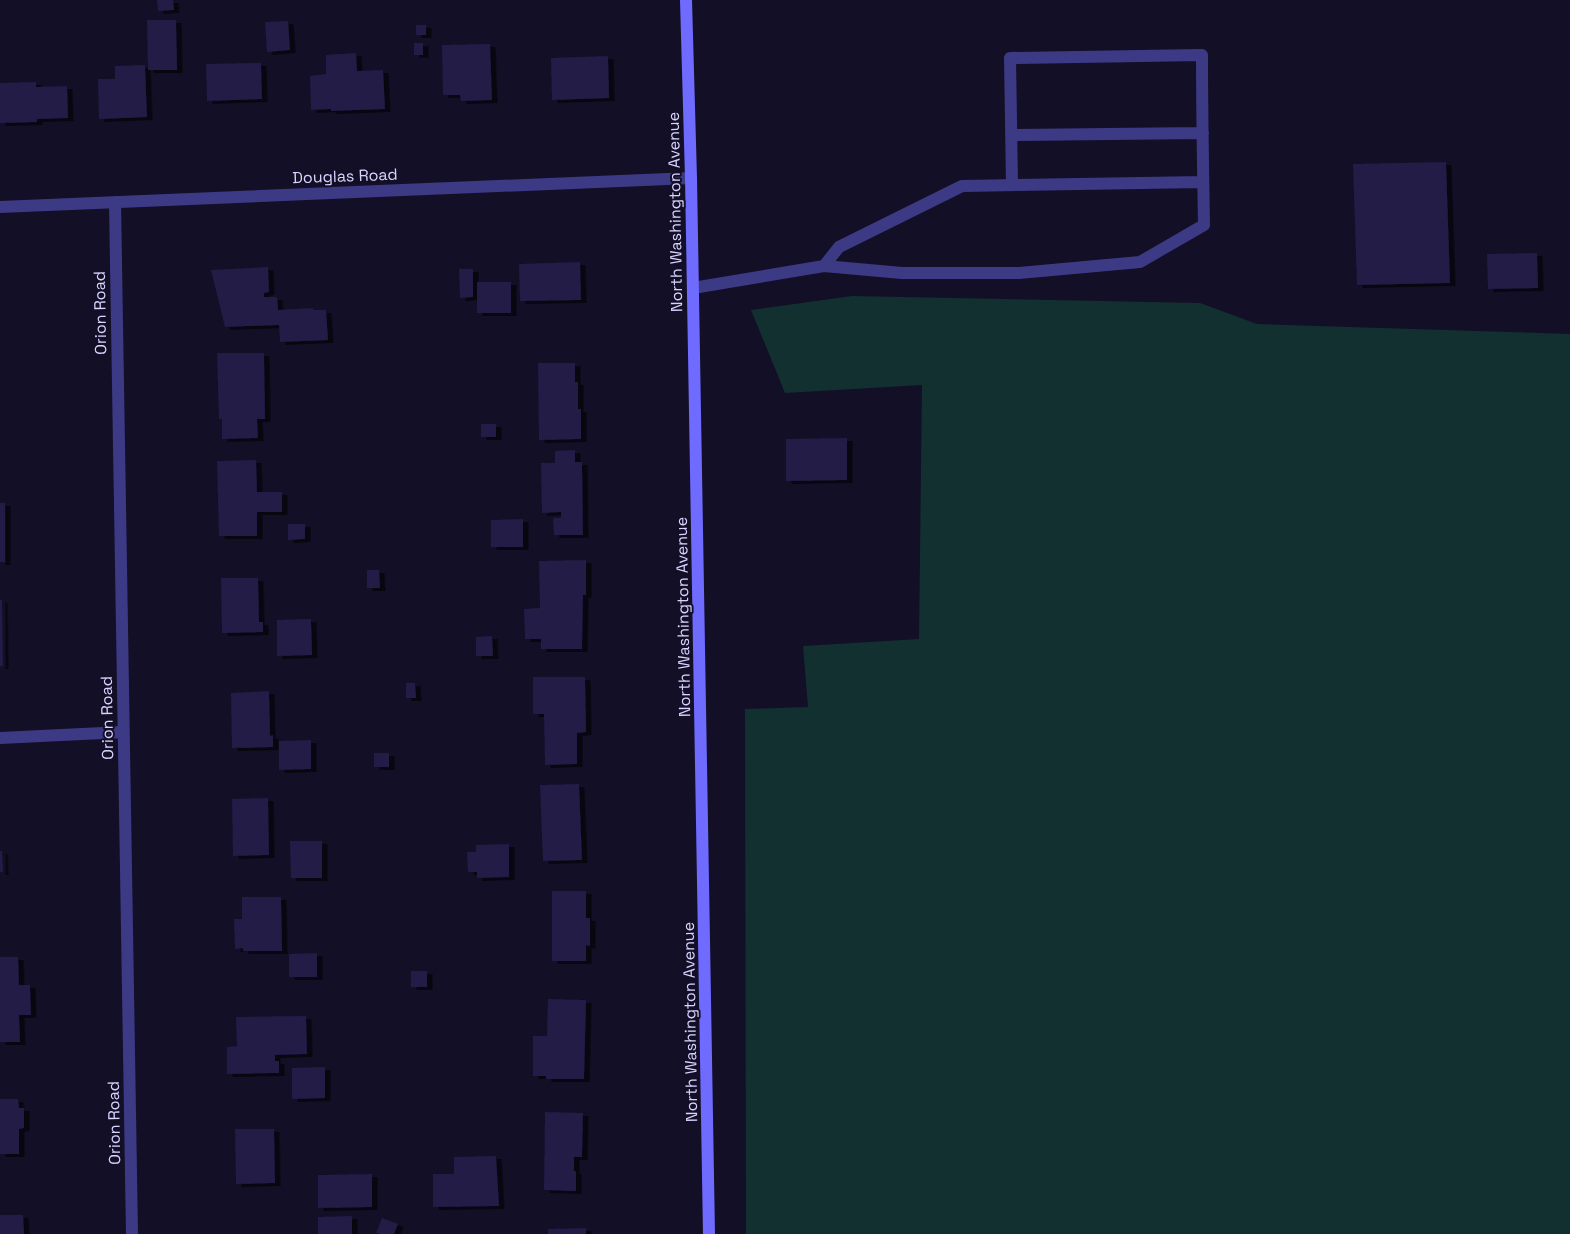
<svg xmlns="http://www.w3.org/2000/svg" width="1570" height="1234" viewBox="0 0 1570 1234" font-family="'Space Grotesk',sans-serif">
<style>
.green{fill:#12302f}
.building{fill:#241b47;filter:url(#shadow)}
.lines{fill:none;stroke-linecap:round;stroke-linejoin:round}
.service{stroke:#3d3a85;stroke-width:12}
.minor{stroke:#3d3a85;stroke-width:12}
.secondary{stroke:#6f6bff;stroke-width:12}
.labels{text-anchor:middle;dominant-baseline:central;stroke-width:4;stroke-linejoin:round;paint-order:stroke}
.street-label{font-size:16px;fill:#d9d4ff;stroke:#130f26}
</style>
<defs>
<filter id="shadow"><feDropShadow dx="5.5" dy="3" stdDeviation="0" flood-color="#0009"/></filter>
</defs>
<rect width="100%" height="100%" fill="#130f26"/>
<path class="green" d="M852,296l348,7 57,21 313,10v900h-824l-1,-525 63,-2 -5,-61 116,-7 3,-254 -137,8 -34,-83z"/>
<path class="building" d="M157,0h16l1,10 -16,1z
M147,20h29l1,50h-29z
M288,21l2,29 -23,2 -2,-30z
M416,25h10v10h-10z
M414,43h9v12h-9z
M490,44l2,56 -31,1 -1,-6h-17l-1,-50z
M356,53l1,18 26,-1 2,39 -54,2v-2l-20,1 -1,-34 16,-2v-19z
M608,56l1,42 -57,2 -1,-42z
M261,63l1,36 -55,2 -1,-37z
M145,65l2,52 -48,2 -1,-40h17v-13z
M36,82v5l31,-1 1,32 -31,1v3l-37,1v-40z
M1446,162l4,121 -93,2 -4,-121z
M1537,253l1,35 -50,1 -1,-35z
M580,262l1,38 -61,1 -1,-37z
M268,267l1,25 -5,1v4h13l1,13 35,-2v2h13l2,30 -48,2 -1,-17 -54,2 -14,-57z
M459,269h14v28l-13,1z
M477,282h34v31h-34z
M217,353h47l1,66h-8l1,19 -36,1v-20h-3z
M538,363h37v19h3v27h3v30l-42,1z
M481,424h15v13h-15z
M847,438v42l-61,1v-42z
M575,450v12h7l1,73h-29l-1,-17h8v-6l-19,1 -1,-50h14v-12z
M256,460l1,32h25v20h-25v24h-38l-2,-75z
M0,503h5v59h-5z
M523,519v28h-32v-27z
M288,524h17v15l-17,1z
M586,560v35h-3l-1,54h-41v-10h-16l-1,-30 16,-1 -1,-47z
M367,570h12l1,18h-13z
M221,578h37l1,44h4v10l-41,1z
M0,600h2l1,66h-3z
M311,619l1,36 -35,1v-36z
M492,636l1,20h-17v-19z
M533,677h52l1,55 -9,1v31l-32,1 -1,-51h-11z
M406,683h9l1,15h-10z
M269,691l1,45 3,-1v12l-41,1 -1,-55z
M311,740v29l-32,1v-29z
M374,753h15v14h-15z
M579,784l3,76 -39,1 -3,-76z
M268,798l1,57 -36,1 -1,-57z
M290,841h32v37h-31z
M509,844v33l-32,1v-6h-9l-1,-20h9v-7z
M0,851h2l1,21h-3z
M552,891h34v27h4v28l-4,-1v16h-34z
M242,897h39l1,54h-39v-3l-8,1 -1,-30h8z
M317,953v24h-28v-23z
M0,957h18l1,28h11l1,30h-12l1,27h-20z
M411,971h16v16h-16z
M548,999l38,1 -2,79h-38v-3h-13v-40h14z
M306,1016l1,38 -32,1v6h4v12l-52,1v-27l10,-1 -1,-29z
M325,1067v31l-33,1v-31z
M0,1099h18l1,9h5v20l-5,1v25h-19z
M545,1112l38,1 -1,44h-8v14h2v20l-32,-1z
M235,1129h39l1,54 -39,1z
M496,1156l3,50 -66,1v-33h21v-17z
M372,1174v33l-54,1v-33z
M0,1215h23l1,19h-24z
M352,1216v18h-34v-17z
M382,1218l16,6 -4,10h-13l-5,-1z
M586,1228v6h-38v-5z"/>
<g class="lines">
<path class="service" d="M1011,135l192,-2
M1012,185l-2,-127 192,-3c0,56 1,113 2,170l-64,37 -121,11h-117l-78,-7 15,-19 123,-61 241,-4
M693,288l131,-22"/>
<path class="minor" d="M115,202l17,1032
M0,207l691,-29
M0,738l123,-6"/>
<path class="secondary" d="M686,0l5,178 18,1056"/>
</g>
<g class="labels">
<g class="street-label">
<text transform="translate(345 176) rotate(-2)">Douglas Road</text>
<text transform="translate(675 212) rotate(-91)">North Washington Avenue</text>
<text transform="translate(100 313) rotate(-91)">Orion Road</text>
<text transform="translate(683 617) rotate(-91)">North Washington Avenue</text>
<text transform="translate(107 718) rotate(-91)">Orion Road</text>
<text transform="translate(690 1022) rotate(-91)">North Washington Avenue</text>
<text transform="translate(114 1123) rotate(-91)">Orion Road</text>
</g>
</g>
</svg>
